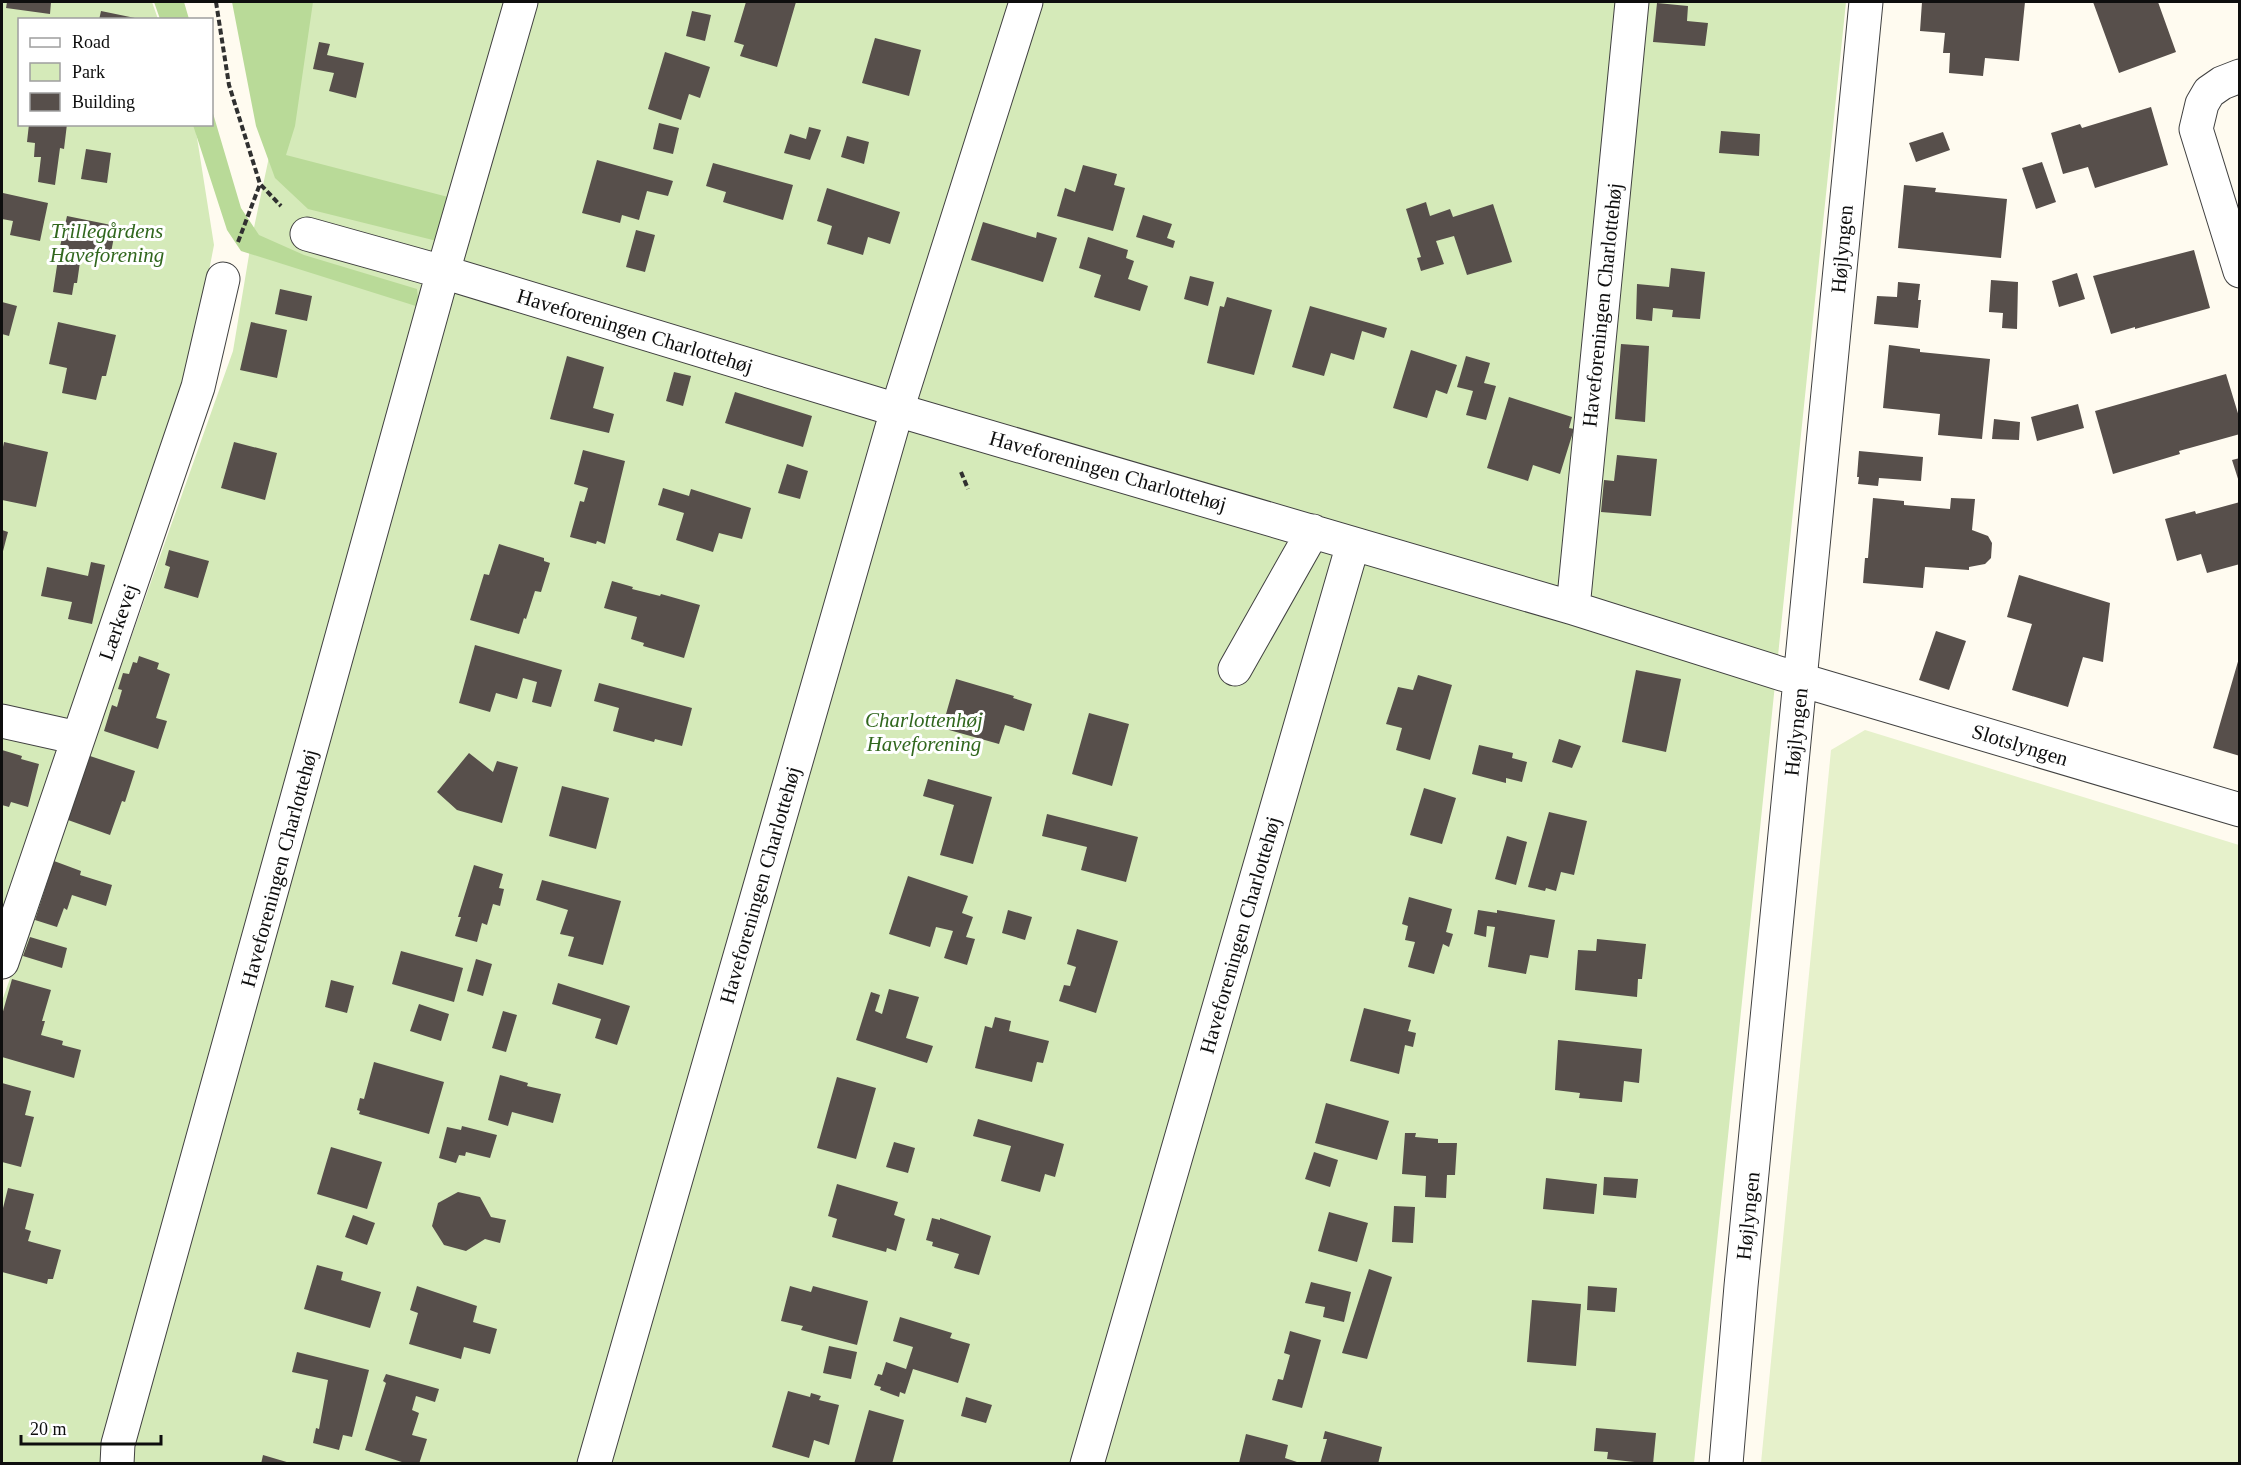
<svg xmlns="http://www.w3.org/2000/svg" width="2241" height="1465" viewBox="0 0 2241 1465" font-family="Georgia,serif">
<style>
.green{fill:#d5eab9}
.forest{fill:#b9da98}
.pitch{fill:#e6f1cb}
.building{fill:#574f4b}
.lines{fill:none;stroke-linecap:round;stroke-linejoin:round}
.minor-casing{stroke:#414141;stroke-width:35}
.path{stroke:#303030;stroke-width:4;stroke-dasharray:6 3;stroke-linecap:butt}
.minor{stroke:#fff;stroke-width:33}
.labels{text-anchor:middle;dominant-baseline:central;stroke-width:6;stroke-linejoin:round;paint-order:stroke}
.park-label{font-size:21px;font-style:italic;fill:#31671e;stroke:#fff}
.street-label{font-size:21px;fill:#0e0e0e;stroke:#fff}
</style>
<rect width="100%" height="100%" fill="#fffbf0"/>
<path class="green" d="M2,2h150l6,17 -138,1v104l175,1 19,120 -30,155 -182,534z
M302,2h1544l-152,1461 -1692,1v-463l231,-650 19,-114z"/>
<path class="forest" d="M154,2h30l5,17h-29z
M232,2h81l-18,124 -9,29 166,43 -15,43 -129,-32 -33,-31 -19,-52z
M212,110l29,98 18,27 45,20 113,34 2,18 -178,-56 -14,-21 -34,-105 19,-1z"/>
<path class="pitch" d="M1865,730l374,115v618h-478l70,-713z"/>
<path class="building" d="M7,2h44l-1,12 -44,-6z
M746,2h50l-19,65 -37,-11 4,-11 -10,-3z
M1922,2h103l-6,59 -34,-3 -2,18 -34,-3 1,-20h-7l2,-20 -25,-2z
M2093,2h65l18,50 -57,21z
M1657,3l31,3 -1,15 21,2 -3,23 -52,-4z
M101,11l34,7 -1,2h-35z
M692,11l19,4 -6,26 -19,-5z
M875,38l46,12 -12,46 -47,-13z
M319,42l11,2 -3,11 37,8 -8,35 -27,-7 5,-18 -21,-4z
M665,52l45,15 -10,31 -11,-4 -8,26 -33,-11z
M2151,107l17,58 -73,23 -7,-21 -25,7 -12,-41 29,-9 2,4z
M659,123l20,5 -6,26 -20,-5z
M29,124h38l-3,25 -4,-1 -5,37 -17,-3 3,-25h-7l1,-14 -8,-1z
M809,127l12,3 -11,30 -26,-7 6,-19 16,5z
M1721,131l39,3 -1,22 -40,-3z
M1943,132l7,18 -34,12 -7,-19z
M847,136l22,6 -5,22 -23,-7z
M86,149l25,4 -4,30 -26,-4z
M597,160l76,21 -5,15 -21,-5 -8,29 -17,-5 -2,8 -38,-10z
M2042,162l14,40 -20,7 -14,-41z
M713,163l80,22 -10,35 -60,-18 3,-10 -20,-6z
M1083,165l34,9 -3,11 11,3 -12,43 -56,-15 8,-28 10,4z
M1904,185l32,3 -1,4 72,7 -6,59 -103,-10z
M827,188l73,24 -10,32 -22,-7 -5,18 -36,-11 5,-18 -15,-5z
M3,193l45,10 -8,38 -30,-6 3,-14 -11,-2z
M1426,202l4,14 20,-7 3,8 40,-13 19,58 -45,13 -13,-39 -18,5 8,23 -23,7 -4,-13 4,-1 -15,-48z
M1143,215l29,9 -5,14 8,3 -2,7 -37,-11z
M67,216l49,10 -6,32 -27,-7 -1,5 -23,-5z
M983,222l53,16 1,-6 20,6 -14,44 -72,-22z
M636,230l19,5 -10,37 -19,-5z
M1088,237l40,13 -2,8 8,3 -6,18 20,7 -8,25 -46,-14 7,-22 -22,-7z
M2194,250l16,58 -75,21v-2l-24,7 -18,-58z
M58,259l22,3 -3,21h-3l-2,12 -19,-3z
M1671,268l34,4 -5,47 -28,-2 1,-7 -20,-2 -1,13 -16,-2 1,-35 32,3z
M2077,273l8,26 -26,8 -7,-26z
M1190,276l24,6 -6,24 -24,-7z
M1991,280l27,2 -1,47 -15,-1 1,-15 -14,-1z
M1898,282l22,2 -2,16h3l-3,28 -44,-4 3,-28 20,1z
M280,289l32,7 -5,25 -32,-7z
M1227,297l45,13 -18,65 -47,-12 13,-57 4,1z
M2,302l15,4 -8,30 -7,-2z
M1310,306l77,22 -3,10 -22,-7 -8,29 -23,-7 -7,23 -32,-9z
M58,322l58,13 -10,41h-4l-6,24 -34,-7 5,-25 -18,-4z
M251,322l36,8 -10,48 -37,-8z
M1621,344l28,2 -4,76 -30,-3z
M1889,345l31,4v3l70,7 -8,80 -44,-4 2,-21 -57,-6z
M1411,350l46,15 -10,29 -11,-4 -9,28 -34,-10z
M567,356l37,11 -11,41 21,6 -5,19 -59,-14z
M1466,356l24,7 -6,20 12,3 -10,34 -20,-5 7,-24 -16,-4z
M674,372l17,4 -8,30 -17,-5z
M2226,374l14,46v14l-61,17 1,3 -67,20 -18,-63z
M735,392l77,24 -9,31 -78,-24z
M1509,397l63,20 -3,11 5,1 -14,45 -27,-9 -5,16 -41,-13z
M2078,404l6,24 -47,13 -6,-24z
M1994,419l26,3 -1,18 -27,-1z
M4,442l44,10 -12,55 -34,-7v-48z
M234,442l43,11 -12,47 -44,-12z
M583,450l42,11 -20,83 -8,-3 -1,3 -26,-7 10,-36 4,1 4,-14 -14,-4z
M1859,451l64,6 -2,24 -42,-3 -1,8 -20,-2 1,-7h-2z
M1617,455l40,4 -6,57 -50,-4 3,-32 10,1z
M2240,458v24h-1l-7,-22z
M787,464l21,7 -8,28 -22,-6z
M663,488l26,8 2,-7 60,19 -9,31 -23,-6 -6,19 -37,-12 8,-27 -26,-8z
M1873,498l31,3v4l46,4 1,-11 24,1 -3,31 16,6 4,7 -1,15 -6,6 -16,3v3l-44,-3 -2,21 -60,-5 2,-25h3z
M2240,502v62l-33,9 -6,-19 -24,7 -12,-42 30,-8 1,3z
M2,530l6,2 -6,23z
M499,544l45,14v3l6,2 -9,29 -6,-1 -9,28 -2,-1 -5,16 -49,-14 14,-46 5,1z
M169,550l40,11 -11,37 -34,-10 6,-21 -5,-2z
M91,562l14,3 -13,59 -24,-5 4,-17 -31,-6 6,-29 41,9z
M2019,575l91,28 -7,59 -20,-5 -15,50 -56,-17 20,-66 -25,-7z
M612,581l21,6 -1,2 28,7 1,-2 39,11 -16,53 -41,-12 1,-3 -13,-4 6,-22 -33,-9z
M1936,631l30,10 -17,49 -30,-10z
M475,645l87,25 -11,37 -19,-5 5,-20 -14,-4 -6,21 -21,-6 -6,19 -31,-9z
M139,656l20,7 -2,6 13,5 -14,44 11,3 -9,28 -54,-18 8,-26 5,2 5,-17 -4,-1 5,-16 6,1 4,-12 4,1z
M2239,658h1v98l-27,-8z
M1636,670l45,9 -15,73 -44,-10z
M1418,675l34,10 -22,75 -34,-10 6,-22 -16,-4 12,-37 15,3z
M956,679l58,17 -1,2 19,6 -8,27 -19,-6 -6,19 -57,-16z
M599,683l93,25 -10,38 -27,-7 -1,3 -41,-11 6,-23 -25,-7z
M1089,713l40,11 -17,62 -40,-12z
M1559,739l22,7 -9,22 -20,-6z
M1479,745l34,8 -1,5 15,4 -5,20 -16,-4v5l-34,-9z
M2,750l20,6 -1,3 18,5 -11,43 -17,-5 -2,5 -7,-2z
M469,753l24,19 4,-11 21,6 -16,56 -45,-13 -20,-18z
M90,756l45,15 -10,31 -3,-1 -12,34 -42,-15z
M928,779l64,18 -19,67 -33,-9 14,-50 -31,-9z
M562,786l47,12 -13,51 -47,-13z
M1424,788l32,10 -14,46 -32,-9z
M1549,812l38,9 -13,54 -13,-3 -5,19 -10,-3 -1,3 -17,-4z
M1047,814l91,23 -12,45 -45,-12 6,-23 -45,-11z
M1507,836l20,6 -11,43 -21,-6z
M54,861l27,10 -1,4 32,10 -6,21 -34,-11 -5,15 -3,-2 -7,19 -22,-7z
M474,865l29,9 -4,14 5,1 -4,17 -7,-2 -6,21 -5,-2 -5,19 -22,-6 6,-19h-3z
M908,876l60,20 -6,17 11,4 -7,20 9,2 -8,26 -23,-7 9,-27 -17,-4 -6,20 -41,-13z
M542,880l79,21 -18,64 -35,-9 6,-19 -14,-3 8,-24 -32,-10z
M1409,897l43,12 -6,23 7,2 -4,13 -6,-3 -9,30 -26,-7 7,-25 -10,-2 3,-14 -6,-2z
M1008,910l24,7 -7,23 -23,-7z
M1478,910l19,3v-3l58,10 -7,38 -18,-3 -4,19 -38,-7 7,-40 -8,-1 -1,11 -12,-3z
M1077,929l41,12 -22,72 -37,-12 5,-16 6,1 6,-19 -9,-3z
M30,937l37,11 -5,20 -39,-12z
M1597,939l49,5 -4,35h-4l-1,18 -62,-7 3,-40 18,1z
M401,951l62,17 -9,34 -62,-18z
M476,959l16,5 -9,32 -16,-5z
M12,979l39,11 -9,31h3l-4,14 22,6 -1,4 19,5 -7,28 -72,-21v-42z
M331,980l23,6 -7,27 -22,-6z
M558,983l72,23 -13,39 -22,-7 6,-19 -49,-15z
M889,989l30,8 -13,41 27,8 -6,17 -71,-23 15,-48 9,3 -5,16 7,3z
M419,1004l30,10 -8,27 -31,-10z
M1364,1008l47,12 -3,11 8,2 -3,14 -8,-2 -6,29 -49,-13z
M503,1011l14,4 -11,37 -14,-4z
M995,1017l16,4 -2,10 40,10 -6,22 -6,-1 -5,20 -57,-14 10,-42 7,2z
M1558,1040l84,9 -3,34 -15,-2 -2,21 -43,-4 1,-5 -25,-3z
M374,1062l70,20 -15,52 -70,-20 1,-3 -3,-1 3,-12 4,1z
M500,1075l28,8 -1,3 34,8 -8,29 -41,-11 -4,14 -20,-6z
M837,1077l39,11 -20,71 -39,-11z
M2,1083l29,8 -6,24 9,2 -13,50 -19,-5z
M1326,1103l63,18 -12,39 -62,-17z
M978,1119l86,25 -9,33 -10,-3 -5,18 -39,-11 10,-35 -38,-10z
M462,1126l35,9 -7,23 -24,-6 -1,4 -6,-1 -3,8 -17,-5 8,-31 14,3z
M1405,1133h11l-1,4 23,2v4h19l-2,32h-8l-1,23 -21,-1 1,-21 -24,-2z
M894,1142l21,6 -7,25 -22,-6z
M331,1147l51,15 -15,47 -50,-15z
M1314,1152l24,8 -8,27 -25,-8z
M1604,1177l34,2 -2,19 -33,-3z
M1546,1178l51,6 -3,30 -51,-5z
M837,1184l61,18 -4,13 11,4 -9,32 -9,-3 -1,4 -54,-15 5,-18 -9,-3z
M8,1188l26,6 -9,35 6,2 -3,10 33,9 -8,29h-5l-1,5 -45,-12v-60z
M458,1192l22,5 11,20 15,3 -6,23 -15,-4 -19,12 -22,-6 -12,-19 6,-23z
M1394,1206l21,1 -2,36 -21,-1z
M1329,1212l39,11 -11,39 -39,-11z
M353,1215l22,8 -8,22 -22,-8z
M932,1218l8,2v-2l51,18 -12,39 -25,-7 5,-14 -27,-8 1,-4 -7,-2z
M317,1265l26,7 -2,8 40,12 -11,36 -66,-19z
M1369,1269l23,8 -25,82 -25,-6z
M1311,1282l40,10 -7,30 -21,-5 2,-10 -20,-4z
M417,1286l60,20 -4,16 24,7 -7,25 -26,-7 -3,12 -52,-15 9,-31 -8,-3z
M790,1286l21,6 2,-6 55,15 -11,44 -56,-15 2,-4 -22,-5z
M1588,1286l29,2 -2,24 -28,-2z
M1532,1300l49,4 -5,62 -49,-4z
M900,1317l52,16 -2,5 20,6 -12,39 -45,-14 -8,25 -5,-2 -1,5 -19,-7 1,-3 -7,-2 4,-11 4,1 4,-13 20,7 7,-22 -20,-6z
M1290,1331l31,9 -19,68 -30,-8 6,-21 5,1 7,-25 -6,-2z
M829,1346l28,6 -6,27 -28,-6z
M297,1352l72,18 -17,67 -9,-2 -4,15 -26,-7 3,-15 3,1 9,-49 -36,-8z
M386,1374l53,15 -4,13 -19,-6 -4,14 7,3 -7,22 15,4 -8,25h-11l-43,-14 21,-67 -3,-2z
M788,1391l22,6 1,-4 10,3 -2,4 20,5 -10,40 -15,-5 -5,18 -37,-11z
M966,1397l26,8 -6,18 -25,-7z
M869,1410l35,10 -12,44h-38z
M1596,1428l60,5 -3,31 -46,-5 1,-7 -14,-1z
M1325,1431l57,16 -4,17h-58l7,-25h-4z
M1246,1434l42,11 -3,13 18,6 -64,-1z
M263,1455l27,8v1h-29z"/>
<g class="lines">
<g class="minor-casing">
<path id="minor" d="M2240,76l-18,7 -13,9 -7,12 -6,25 44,142
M307,234l136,38 454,138 676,198 228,72 439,130
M1573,608l59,-606
M1235,669l78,-138
M2,721l76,17
M2,962l196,-575 25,-108
M117,1464l1,-20 325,-1172 78,-270
M594,1464l303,-1054 129,-408
M1087,1464l266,-920
M1726,1464l15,-178 125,-1284"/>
</g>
<path class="path" d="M216,2l13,83 31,99 21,22
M238,242l22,-58
M961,472l7,17"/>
<use href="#minor" class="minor"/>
</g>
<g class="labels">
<g class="park-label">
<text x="107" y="231">Trillegårdens<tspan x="107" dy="24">Haveforening</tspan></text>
<text x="924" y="720">Charlottenhøj<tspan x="924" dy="24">Haveforening</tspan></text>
</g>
<g class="street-label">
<text transform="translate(1842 249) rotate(-85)">Højlyngen</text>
<text transform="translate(1602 305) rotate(-84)">Haveforeningen Charlottehøj</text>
<text transform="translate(635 331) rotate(17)">Haveforeningen Charlottehøj</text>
<text transform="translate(1108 471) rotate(16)">Haveforeningen Charlottehøj</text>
<text transform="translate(118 622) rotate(-71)">Lærkevej</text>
<text transform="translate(1796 732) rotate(-84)">Højlyngen</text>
<text transform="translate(2020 745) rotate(17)">Slotslyngen</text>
<text transform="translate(279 868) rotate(-75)">Haveforeningen Charlottehøj</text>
<text transform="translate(760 885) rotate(-74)">Haveforeningen Charlottehøj</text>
<text transform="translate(1240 935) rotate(-74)">Haveforeningen Charlottehøj</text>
<text transform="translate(1748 1216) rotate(-84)">Højlyngen</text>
</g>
</g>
<rect width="2241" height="1465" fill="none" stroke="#0e0e0e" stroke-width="6"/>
<rect x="18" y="18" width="195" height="108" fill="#ffffff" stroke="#9f9f9f" stroke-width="1.5"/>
<rect x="30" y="38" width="30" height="9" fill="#ffffff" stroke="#9f9f9f" stroke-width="1.5"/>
<text x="72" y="48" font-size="18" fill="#0e0e0e">Road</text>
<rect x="30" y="63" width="30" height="18" fill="#d5eab9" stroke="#9f9f9f" stroke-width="1.5"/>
<text x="72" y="78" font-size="18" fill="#0e0e0e">Park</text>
<rect x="30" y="93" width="30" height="18" fill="#574f4b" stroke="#9f9f9f" stroke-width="1.5"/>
<text x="72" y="108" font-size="18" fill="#0e0e0e">Building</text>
<path d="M21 1435v9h140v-9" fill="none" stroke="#0e0e0e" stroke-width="3"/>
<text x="30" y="1435" font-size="18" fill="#0e0e0e" stroke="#ffffff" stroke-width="4.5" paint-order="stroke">20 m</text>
</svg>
